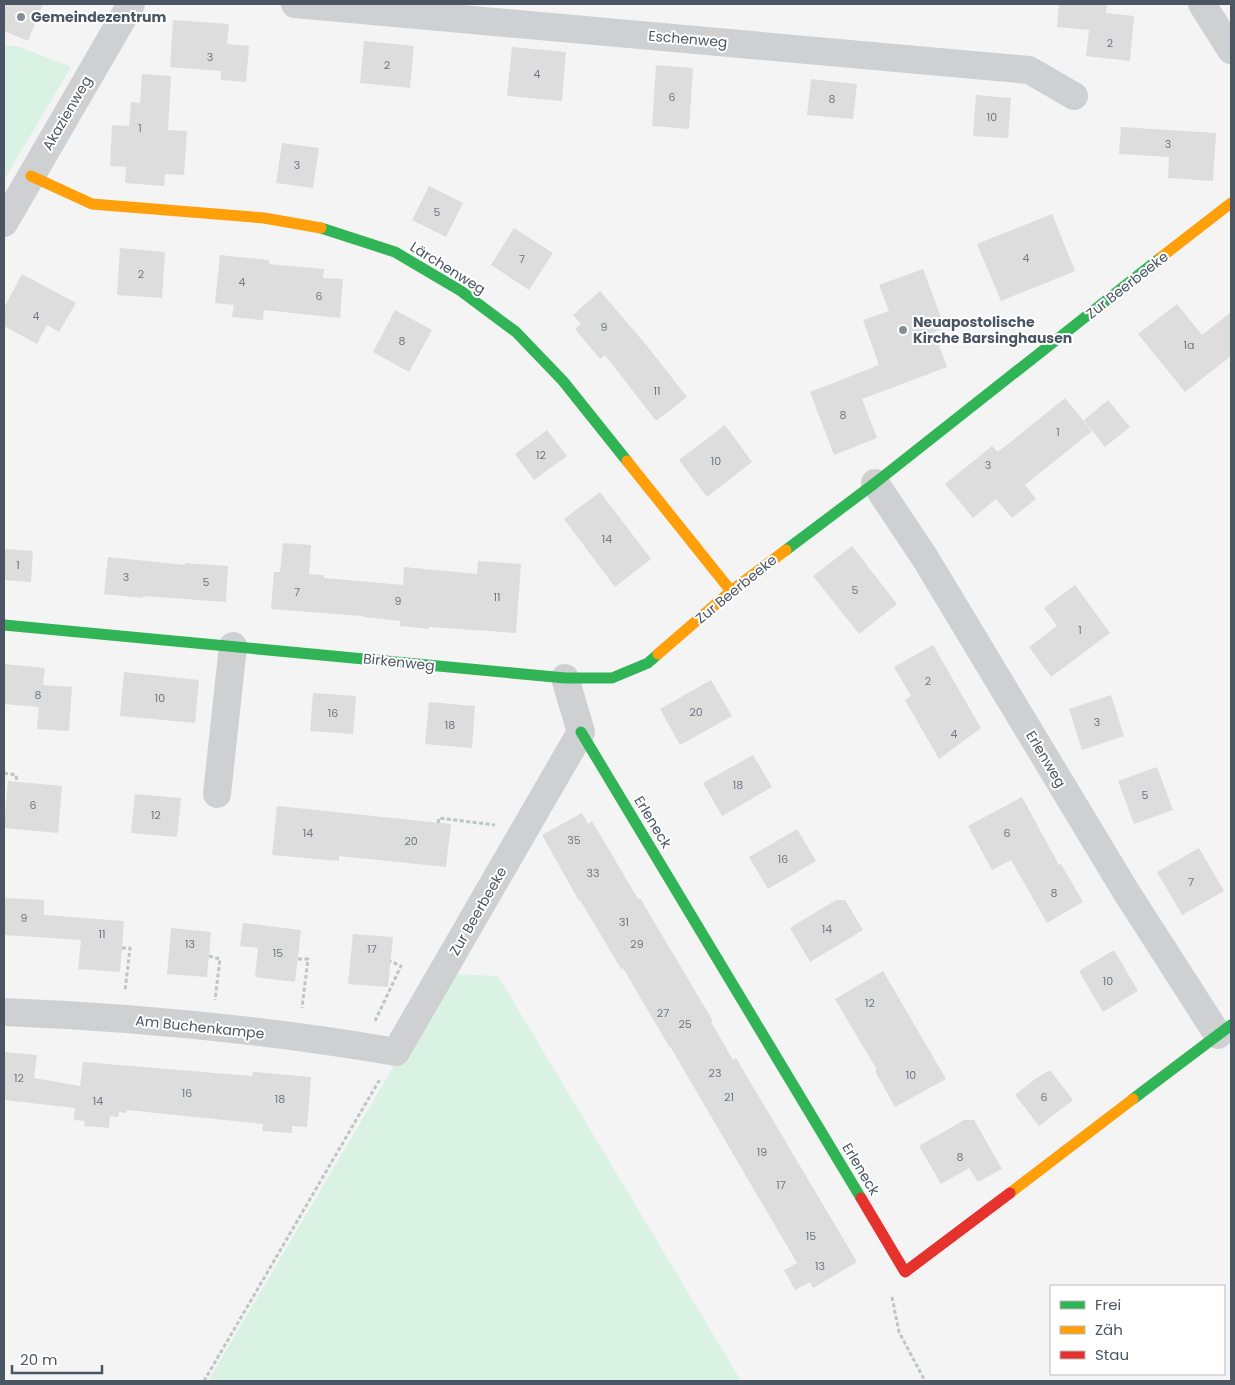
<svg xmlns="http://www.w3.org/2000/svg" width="1235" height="1385" viewBox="0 0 1235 1385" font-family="Poppins,sans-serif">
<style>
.green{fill:#d9f2e3}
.building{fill:#ddddde}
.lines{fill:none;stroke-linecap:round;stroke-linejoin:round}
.path{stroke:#bcc7c4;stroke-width:3;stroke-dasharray:4 2.5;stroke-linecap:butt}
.street{stroke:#ced0d2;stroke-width:28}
.fast{stroke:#30b455;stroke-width:11}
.slow{stroke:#ff9f0a;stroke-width:11}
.jam{stroke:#e5322d;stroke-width:11}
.poi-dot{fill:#868d94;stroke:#fff;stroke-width:2}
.labels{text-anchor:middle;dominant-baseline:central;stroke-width:4;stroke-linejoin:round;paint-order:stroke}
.number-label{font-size:11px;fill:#707881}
.poi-label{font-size:14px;font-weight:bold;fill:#4a5661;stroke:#fff;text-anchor:start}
.street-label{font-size:14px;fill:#4a5661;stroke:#fff}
</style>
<rect width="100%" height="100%" fill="#f4f4f4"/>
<path class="green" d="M4,45l16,2 51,20 -67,113z
M448,974l50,2 243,405h-533z"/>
<path class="building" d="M4,4h39l-15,37 -24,-10z
M1059,4h48l-1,9 28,3 -4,45 -44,-5 3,-26 -32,-3z
M173,20l56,4 -2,20 22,2 -3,36 -25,-2v-9l-51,-4z
M364,41l50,5 -4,42 -50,-5z
M512,47l54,5 -4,49 -55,-5z
M656,65l37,3 -4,61 -37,-3z
M142,74l29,2 -3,54 19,1 -3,44 -19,-1 -1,12 -39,-3 1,-16 -16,-1 2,-41 17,1 2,-24 9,1z
M811,79l46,5 -4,35 -46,-4z
M976,95l35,3 -3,40 -35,-2z
M1121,127l95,6 -3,48 -45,-3 1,-21 -50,-3z
M282,143l37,5 -6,40 -37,-5z
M429,186l34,17 -17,34 -34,-17z
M1052,214l23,57 -74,30 -24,-57z
M514,228l39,25 -24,37 -38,-25z
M120,248l45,4 -3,46 -45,-3z
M220,255l49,5v4l55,5 -1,9 20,1 -3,39 -76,-8 -1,10 -31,-3 2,-12 -19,-2z
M923,269l22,59 -11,4 13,35 -85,32 15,39 -43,17 -24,-63 69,-27 -16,-45 26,-9 -10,-26z
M22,274l54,29 -17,29 -12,-7 -10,19 -33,-18v-18z
M600,291l48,56 39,50 -31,24 -51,-66 -5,4 -25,-30 6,-5 -8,-9z
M1177,304l25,31 29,-23v44l-46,36 -47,-58z
M395,310l37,20 -23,42 -36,-20z
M1065,398l27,33 -67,54 11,14 -24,19 -16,-19 -23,19 -28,-34 47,-38 6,6z
M1108,400l22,27 -25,20 -21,-27z
M725,425l27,37 -45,35 -28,-37z
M547,430l20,26 -33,24 -19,-26z
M600,492l51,67 -36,28 -51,-68z
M283,543l28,2 -2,29 15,1v3l79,7 1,-18 73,7 1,-13 43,3 -5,69 -87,-6v2l-29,-3v-5l-37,-4v-1l-92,-7 3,-37h6z
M852,546l45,58 -38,30 -46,-58z
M4,549l29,2 -2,31 -27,-2z
M108,557l77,8v-2l43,3 -2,36 -83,-6v2l-39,-4z
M1075,585l35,48 -59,44 -22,-30 28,-21 -13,-18z
M933,645l48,83 -42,31 -34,-59 6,-4 -17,-29z
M4,664l41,4 -2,17 29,2 -3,44 -32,-2 2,-22 -35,-3z
M124,672l75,8 -4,43 -75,-7z
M711,680l21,36 -52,29 -20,-36z
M313,693l43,3 -3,38 -43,-3z
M1111,695l13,41 -42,14 -13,-41z
M429,702l46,4 -3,42 -47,-4z
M753,755l19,32 -50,29 -19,-33z
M1157,767l16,43 -39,14 -16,-43z
M8,781l54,5 -4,47 -54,-5z
M135,794l46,4 -4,39 -46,-4z
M1022,797l37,68 2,-1 22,38 -36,21 -36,-63 -19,10 -24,-44z
M277,806l174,18 -5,43 -107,-11v5l-67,-6z
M582,813l6,11 4,-3 46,78 2,-1 73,123 -2,1 22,38 3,-2 121,204 -44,26 -3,-6 -15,8 -11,-20 13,-7 -126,-215h-1l-47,-80 -2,1 -41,-69 -1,1 -37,-66z
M797,829l19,32 -48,28 -19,-32z
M1199,848l25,43 -42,24 -25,-43z
M4,898l40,2v15l80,6 -4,51 -42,-3 3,-29 -77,-5z
M836,900h9l18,30 -53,32 -20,-34z
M243,923l58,7 -6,52 -40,-5 3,-29 -18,-2z
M171,928l40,4 -4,45 -40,-3z
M353,934l40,3 -5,50 -40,-3z
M1114,950l24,41 -35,21 -24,-41z
M883,971l63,108 -51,28 -20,-36 2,-1 -42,-71z
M4,1052l33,3 -3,23 46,8 3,-24 169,14 1,-4 58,5 -4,50 -15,-1v7l-30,-2 1,-7 -136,-14 -1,3 -7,-1 -1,5 -8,-1 -1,12 -25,-2 1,-5 -11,-1 1,-12 -71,-8z
M1050,1070l23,30 -34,26 -24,-31 20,-16z
M964,1120h10l28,49 -24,13 -9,-14 -28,16 -22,-38z"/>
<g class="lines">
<path class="path" d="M4,773l12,2 1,7
M438,823l1,-5 56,7
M122,948h8l-5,43
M209,956l11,3 -5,41
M298,959h10l-6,49
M375,1021l26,-55 -11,-5
M892,1297l7,35 26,49
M204,1381l176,-302"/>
<path class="street" d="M295,4l734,66 45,26
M1202,4l29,46
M4,223l127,-219
M875,483l50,75 200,332 93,145
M217,794l16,-148
M4,1012c131,5 263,18 392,40l185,-320 -16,-54"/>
<path class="fast" d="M321,228l74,24 66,39 55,41 47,49 64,80
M786,550l89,-67 285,-225
M4,625l561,53h47l36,-15 10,-9
M581,732l280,466
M1133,1099l98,-74"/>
<path class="slow" d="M31,176l61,28 172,14 57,10
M1160,258l71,-55
M627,461l104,130
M658,654l73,-63 55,-41
M1010,1193l123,-94"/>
<path class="jam" d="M861,1198l44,74 105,-79"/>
</g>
<g class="poi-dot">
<circle cx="21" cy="17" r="5"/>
<circle cx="903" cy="330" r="5"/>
</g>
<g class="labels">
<g class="number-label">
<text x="1110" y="43">2</text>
<text x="210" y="57">3</text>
<text x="387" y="65">2</text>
<text x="537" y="74">4</text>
<text x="672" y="97">6</text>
<text x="832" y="99">8</text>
<text x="992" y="117">10</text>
<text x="140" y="128">1</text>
<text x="1168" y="144">3</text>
<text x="297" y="165">3</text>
<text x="437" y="212">5</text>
<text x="1026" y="258">4</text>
<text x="522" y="259">7</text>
<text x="141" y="274">2</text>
<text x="242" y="282">4</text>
<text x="319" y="296">6</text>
<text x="36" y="316">4</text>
<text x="604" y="327">9</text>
<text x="402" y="341">8</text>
<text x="1189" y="345">1a</text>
<text x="657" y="391">11</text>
<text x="843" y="415">8</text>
<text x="1058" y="432">1</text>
<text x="541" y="455">12</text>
<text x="716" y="461">10</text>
<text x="988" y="465">3</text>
<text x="607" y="539">14</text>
<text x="18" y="565">1</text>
<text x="126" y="577">3</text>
<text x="206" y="582">5</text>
<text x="855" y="590">5</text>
<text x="297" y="592">7</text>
<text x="497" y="597">11</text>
<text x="398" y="601">9</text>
<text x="1080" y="630">1</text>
<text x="928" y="681">2</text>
<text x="38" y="695">8</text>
<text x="160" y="698">10</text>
<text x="696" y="712">20</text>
<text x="333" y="713">16</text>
<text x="1097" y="722">3</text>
<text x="450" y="725">18</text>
<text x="954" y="734">4</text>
<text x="738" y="785">18</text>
<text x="1145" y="795">5</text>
<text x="33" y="805">6</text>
<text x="156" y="815">12</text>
<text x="308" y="833">14</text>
<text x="1007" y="833">6</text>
<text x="574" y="840">35</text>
<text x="411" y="841">20</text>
<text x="783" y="859">16</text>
<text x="593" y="873">33</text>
<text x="1191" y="882">7</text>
<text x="1054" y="893">8</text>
<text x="24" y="918">9</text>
<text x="624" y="922">31</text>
<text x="827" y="929">14</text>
<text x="102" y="934">11</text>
<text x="190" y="944">13</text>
<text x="637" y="944">29</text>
<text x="372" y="949">17</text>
<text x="278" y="953">15</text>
<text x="1108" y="981">10</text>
<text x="870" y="1003">12</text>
<text x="663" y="1013">27</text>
<text x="685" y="1024">25</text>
<text x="715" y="1073">23</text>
<text x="911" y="1075">10</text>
<text x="19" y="1078">12</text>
<text x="187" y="1093">16</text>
<text x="729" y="1097">21</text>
<text x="1044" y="1097">6</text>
<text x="280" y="1099">18</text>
<text x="98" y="1101">14</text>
<text x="762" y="1152">19</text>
<text x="960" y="1157">8</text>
<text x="781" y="1185">17</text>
<text x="811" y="1236">15</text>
<text x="820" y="1266">13</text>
</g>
<g class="poi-label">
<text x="31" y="17">Gemeindezentrum</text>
<text x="913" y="322">Neuapostolische<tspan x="913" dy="16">Kirche Barsinghausen</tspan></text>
</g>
<g class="street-label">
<text transform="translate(688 39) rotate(5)">Eschenweg</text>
<text transform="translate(67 113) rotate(-60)">Akazienweg</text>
<text transform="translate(448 268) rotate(32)">Lärchenweg</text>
<text transform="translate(1127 285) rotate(-38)">Zur Beerbeeke</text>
<text transform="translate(736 589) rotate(-39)">Zur Beerbeeke</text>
<text transform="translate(399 662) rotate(6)">Birkenweg</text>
<text transform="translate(1046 759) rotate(59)">Erlenweg</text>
<text transform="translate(653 822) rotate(59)">Erleneck</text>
<text transform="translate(478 911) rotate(-60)">Zur Beerbeeke</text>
<text transform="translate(200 1027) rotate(6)">Am Buchenkampe</text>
<text transform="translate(861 1169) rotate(59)">Erleneck</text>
</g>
</g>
<rect width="1235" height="1385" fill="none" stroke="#4a5661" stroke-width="10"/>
<rect x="1050" y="1285" width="175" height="90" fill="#ffffff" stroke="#b7bbc0"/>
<rect x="1060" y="1301" width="25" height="8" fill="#30b455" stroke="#b7bbc0"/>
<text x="1095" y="1310" font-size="15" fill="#4a5661">Frei</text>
<rect x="1060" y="1326" width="25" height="8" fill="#ff9f0a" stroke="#b7bbc0"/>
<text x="1095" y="1335" font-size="15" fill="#4a5661">Zäh</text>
<rect x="1060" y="1351" width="25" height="8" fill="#e5322d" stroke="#b7bbc0"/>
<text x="1095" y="1360" font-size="15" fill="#4a5661">Stau</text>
<path d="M12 1365v8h90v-8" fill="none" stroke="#4a5661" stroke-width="2.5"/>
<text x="20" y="1365" font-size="15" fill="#4a5661" stroke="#ffffff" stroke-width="4" paint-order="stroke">20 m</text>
</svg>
